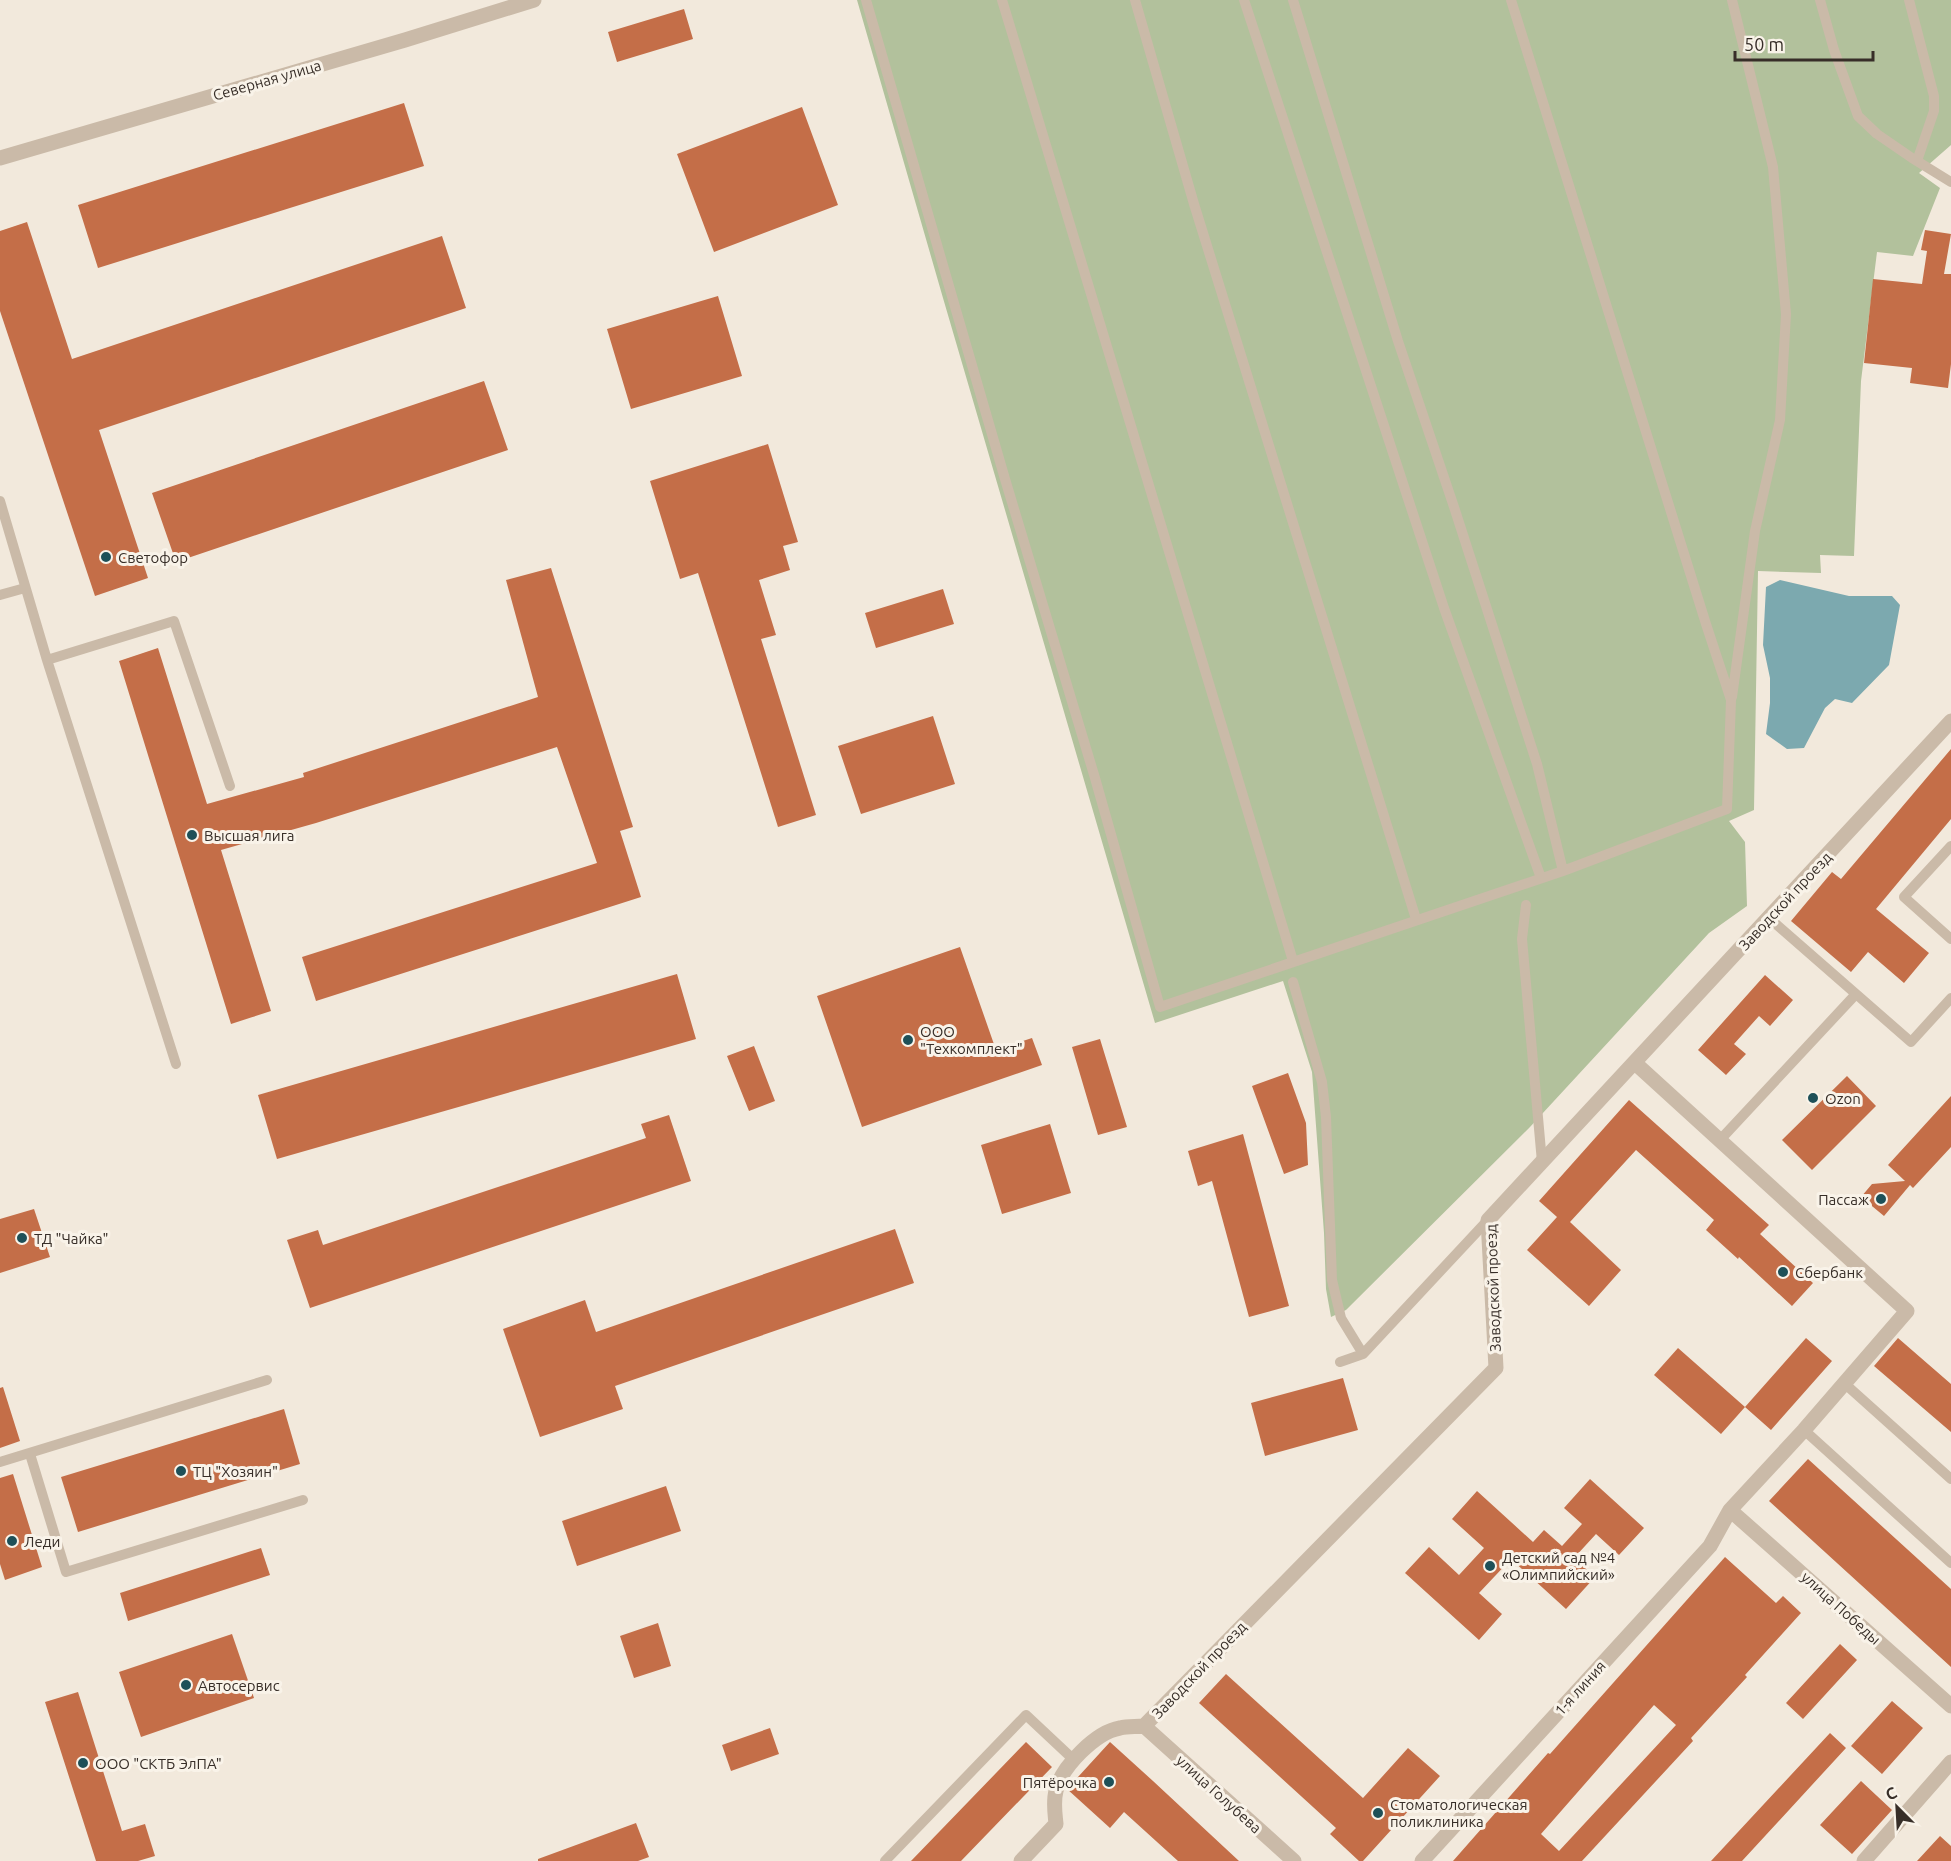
<svg xmlns="http://www.w3.org/2000/svg" width="1951" height="1861" viewBox="0 0 1951 1861" font-family="Ubuntu,sans-serif">
<style>
.green{fill:#b2c19c}
.water{fill:#7ca9af}
.building{fill:#c46e48;fill-rule:evenodd}
.lines{fill:none;stroke-linecap:round;stroke-linejoin:round}
.lane{stroke:#cabaa8;stroke-width:10}
.street{stroke:#cabaa8;stroke-width:15}
.poi-dot{fill:#1e5058;stroke:#f9f3e9;stroke-width:2}
.labels{text-anchor:middle;dominant-baseline:central;stroke-width:6;stroke-linejoin:round;paint-order:stroke}
.street-label{font-size:15px;fill:#372e28;stroke:#f9f3e9}
.poi-label{font-size:15px;fill:#372e28;stroke:#f9f3e9;text-anchor:start}
</style>
<rect width="100%" height="100%" fill="#f2e9dc"/>
<path class="green" d="M857,0h1094v145l-32,28 21,15 -27,68 -36,-4 -16,129 -7,175 -34,-1 1,18 -63,-2 -4,239 -25,11 16,21 2,64 -38,27 -179,194 -184,183 -15,7 -5,-28 -2,-56 -12,-161 -29,-91 -128,42 -212,-725z"/>
<path class="water" d="M1780,580l69,16h43l8,9 -11,60 -37,38 -17,-4 -10,9 -21,40 -17,1 -21,-15 4,-31v-25l-7,-33 3,-58z"/>
<path class="building" d="M684,9l9,30 -76,23 -9,-30z
M404,103l20,63 -326,102 -20,-63z
M802,107l36,98 -124,47 -37,-98z
M27,222l45,137 370,-123 24,72 -367,122 49,148 -53,18 -95,-285v-80z
M1925,230l26,4 -7,40h7v90l-3,24 -38,-5 2,-15 -48,-5 9,-84 49,5 5,-33 -6,-1z
M718,296l24,80 -111,33 -24,-80z
M484,381l24,69 -332,112 -24,-69z
M768,444l30,98 -15,4 7,24 -31,10 17,55 -15,4 55,176 -38,12 -80,-254 -18,6 -30,-98z
M551,568l82,259 -13,4 21,66 -325,104 -14,-44 295,-94 -40,-116 -241,76 -95,27 50,161 -40,13 -112,-363 39,-13 49,156 97,-27 -1,-4 235,-76 -32,-117z
M943,589l11,35 -78,24 -11,-35z
M933,716l22,68 -94,30 -23,-68z
M1951,749v70l-75,90 53,44 -25,30 -36,-31 -17,20 -60,-51 41,-49 9,7z
M960,947l36,103 36,-12 10,27 -180,62 -45,-131z
M677,974l19,65 -419,120 -19,-64z
M1765,975l28,25 -23,26 -11,-10 -25,28 12,10 -20,21 -28,-25z
M1100,1039l27,88 -29,8 -26,-88z
M754,1046l21,55 -26,10 -22,-55z
M1288,1073l18,50 2,42 -24,9 -32,-88z
M1847,1076l29,30 -64,64 -30,-30z
M1951,1096v51l-38,41 -3,-3 -26,31 -23,-19 11,-13 33,-3 -17,-16z
M1629,1100l140,125 -9,9 53,49 -21,23 -53,-49 -1,2 -32,-29 8,-10 -78,-70 -66,72 51,48 -32,36 -62,-56 30,-33 -18,-16z
M669,1115l22,66 -381,127 -23,-68 31,-10 5,15 323,-107 -5,-14z
M1050,1124l21,69 -69,21 -21,-69z
M1243,1134l46,172 -40,11 -37,-136 -14,5 -10,-35z
M34,1209l16,48 -50,16v-54z
M895,1229l19,54 -299,103 8,23 -83,28 -37,-108 82,-29 11,32z
M1806,1338l26,23 -61,69 -26,-23z
M1898,1338l53,46v48l-77,-66z
M1678,1348l67,59 -24,27 -67,-59z
M1343,1378l15,52 -93,26 -14,-53z
M3,1387l17,54 -20,7v-60z
M284,1409l16,55 -222,68 -17,-55z
M1808,1459l143,130v78l-182,-166z
M13,1474l29,93 -37,13 -5,-16v-86z
M1590,1479l54,49 -25,27 -23,-21 -22,24 21,19 -29,32 -55,-50 -32,34 23,21 -23,26 -74,-67 24,-26 30,28 25,-27 -32,-29 25,-28 56,51 11,-12 18,16 20,-22 -18,-16z
M666,1486l15,45 -104,35 -15,-45z
M261,1548l9,27 -142,46 -8,-28z
M1725,1557l51,46 7,-7 18,17 -56,62 2,2 -56,61 2,3 -111,120h-129l95,-108 2,1zM1654,1705l22,20 -117,126 -18,-17z
M658,1623l13,43 -37,12 -14,-42z
M232,1634l22,64 -113,39 -22,-65z
M1840,1644l17,16 -54,59 -17,-16z
M1226,1674l137,124 45,-50 32,28 -77,85h-4l-29,-27 6,-6 -137,-125z
M78,1692l44,139 23,-7 10,32 -17,5h-42l-51,-159z
M1892,1701l31,27 -41,46 -31,-28z
M770,1728l9,26 -48,17 -9,-26z
M1830,1733l16,15 -104,113h-31z
M1026,1742l26,25 -91,94h-50z
M1110,1742l43,39 86,80h-61l-54,-49 -14,16 -43,-39z
M1861,1781l31,29 -40,44 -32,-29z
M636,1823l13,34 -11,4h-100v-2z
M1940,1836l11,10v15h-34z"/>
<g class="lines">
<path class="lane" d="M866,0l139,479 90,299 65,229 403,-136 164,-62 4,-109 -25,-76 -195,-624
M1002,0l291,961
M1135,0l59,204 222,715
M1244,0l200,608 97,270
M1293,0l105,341 56,166 83,257 26,107
M1820,0l14,50 24,66 19,18 35,24 39,24
M1909,0l25,96v15l-17,50
M0,501l47,159 129,404
M0,595l25,-7
M47,660l127,-39 56,165
M1732,697l23,-166 25,-111 6,-106 -13,-147 -41,-167
M1951,846l-47,51 47,42
M1526,905l-4,34 20,223
M1769,918l142,124 40,-44
M1293,982l29,100 4,35 6,163 9,38 22,36
M1720,1140l136,-146
M1340,1362l23,-8 125,-134
M1844,1383l107,96
M1804,1430l147,133
M30,1454l36,118 237,-72
M0,1462l267,-82
M885,1861l141,-146 48,45"/>
<path class="street" d="M0,158l405,-118 129,-40
M1730,1510l221,196
M1144,1726l150,135
M1021,1861l35,-37c-1,-11 -3,-22 0,-33 5,-24 40,-59 64,-63 8,-2 16,-1 24,-2l352,-358 -8,-148 463,-499
M1422,1861l288,-315 20,-36 74,-80 103,-119 -272,-248
M1864,1861l87,-99"/>
</g>
<g class="poi-dot">
<circle cx="106" cy="557" r="6"/>
<circle cx="192" cy="835" r="6"/>
<circle cx="908" cy="1040" r="6"/>
<circle cx="1813" cy="1098" r="6"/>
<circle cx="1881" cy="1199" r="6"/>
<circle cx="22" cy="1238" r="6"/>
<circle cx="1783" cy="1272" r="6"/>
<circle cx="181" cy="1471" r="6"/>
<circle cx="12" cy="1541" r="6"/>
<circle cx="1490" cy="1566" r="6"/>
<circle cx="186" cy="1685" r="6"/>
<circle cx="83" cy="1763" r="6"/>
<circle cx="1109" cy="1782" r="6"/>
<circle cx="1378" cy="1813" r="6"/>
</g>
<g class="labels">
<g class="street-label">
<text transform="translate(267 80) rotate(-16)">Северная улица</text>
<text transform="translate(1785 901) rotate(-47)">Заводской проезд</text>
<text transform="translate(1493 1288) rotate(-92)">Заводской проезд</text>
<text transform="translate(1841 1608) rotate(42)">улица Победы</text>
<text transform="translate(1199 1670) rotate(-46)">Заводской проезд</text>
<text transform="translate(1580 1688) rotate(-48)">1-я линия</text>
<text transform="translate(1219 1794) rotate(42)">улица Голубева</text>
</g>
<g class="poi-label">
<text x="118" y="557">Светофор</text>
<text x="204" y="835">Высшая лига</text>
<text x="920" y="1031">ООО<tspan x="920" dy="17">"Техкомплект"</tspan></text>
<text x="1825" y="1098">Ozon</text>
<text x="1869" y="1199" text-anchor="end">Пассаж</text>
<text x="34" y="1238">ТД "Чайка"</text>
<text x="1795" y="1272">Сбербанк</text>
<text x="193" y="1471">ТЦ "Хозяин"</text>
<text x="24" y="1541">Леди</text>
<text x="1502" y="1557">Детский сад №4<tspan x="1502" dy="17">«Олимпийский»</tspan></text>
<text x="198" y="1685">Автосервис</text>
<text x="95" y="1763">ООО "СКТБ ЭлПА"</text>
<text x="1097" y="1782" text-anchor="end">Пятёрочка</text>
<text x="1390" y="1804">Стоматологическая<tspan x="1390" dy="17">поликлиника</tspan></text>
</g>
</g>
<g transform="translate(1897 1807) rotate(336)" stroke="#f9f3e9" stroke-width="4.5" paint-order="stroke">
<path d="M0-4.5L10 22L0 15L-10 22Z" fill="#372e28"/>
<text y="-9" font-size="16" font-weight="bold" text-anchor="middle" fill="#372e28">С</text>
</g>
<path d="M1735 51v9h138v-9" fill="none" stroke="#372e28" stroke-width="3"/>
<text x="1744" y="51" font-size="18" fill="#372e28" stroke="#f9f3e9" stroke-width="4.5" paint-order="stroke">50 m</text>
</svg>
